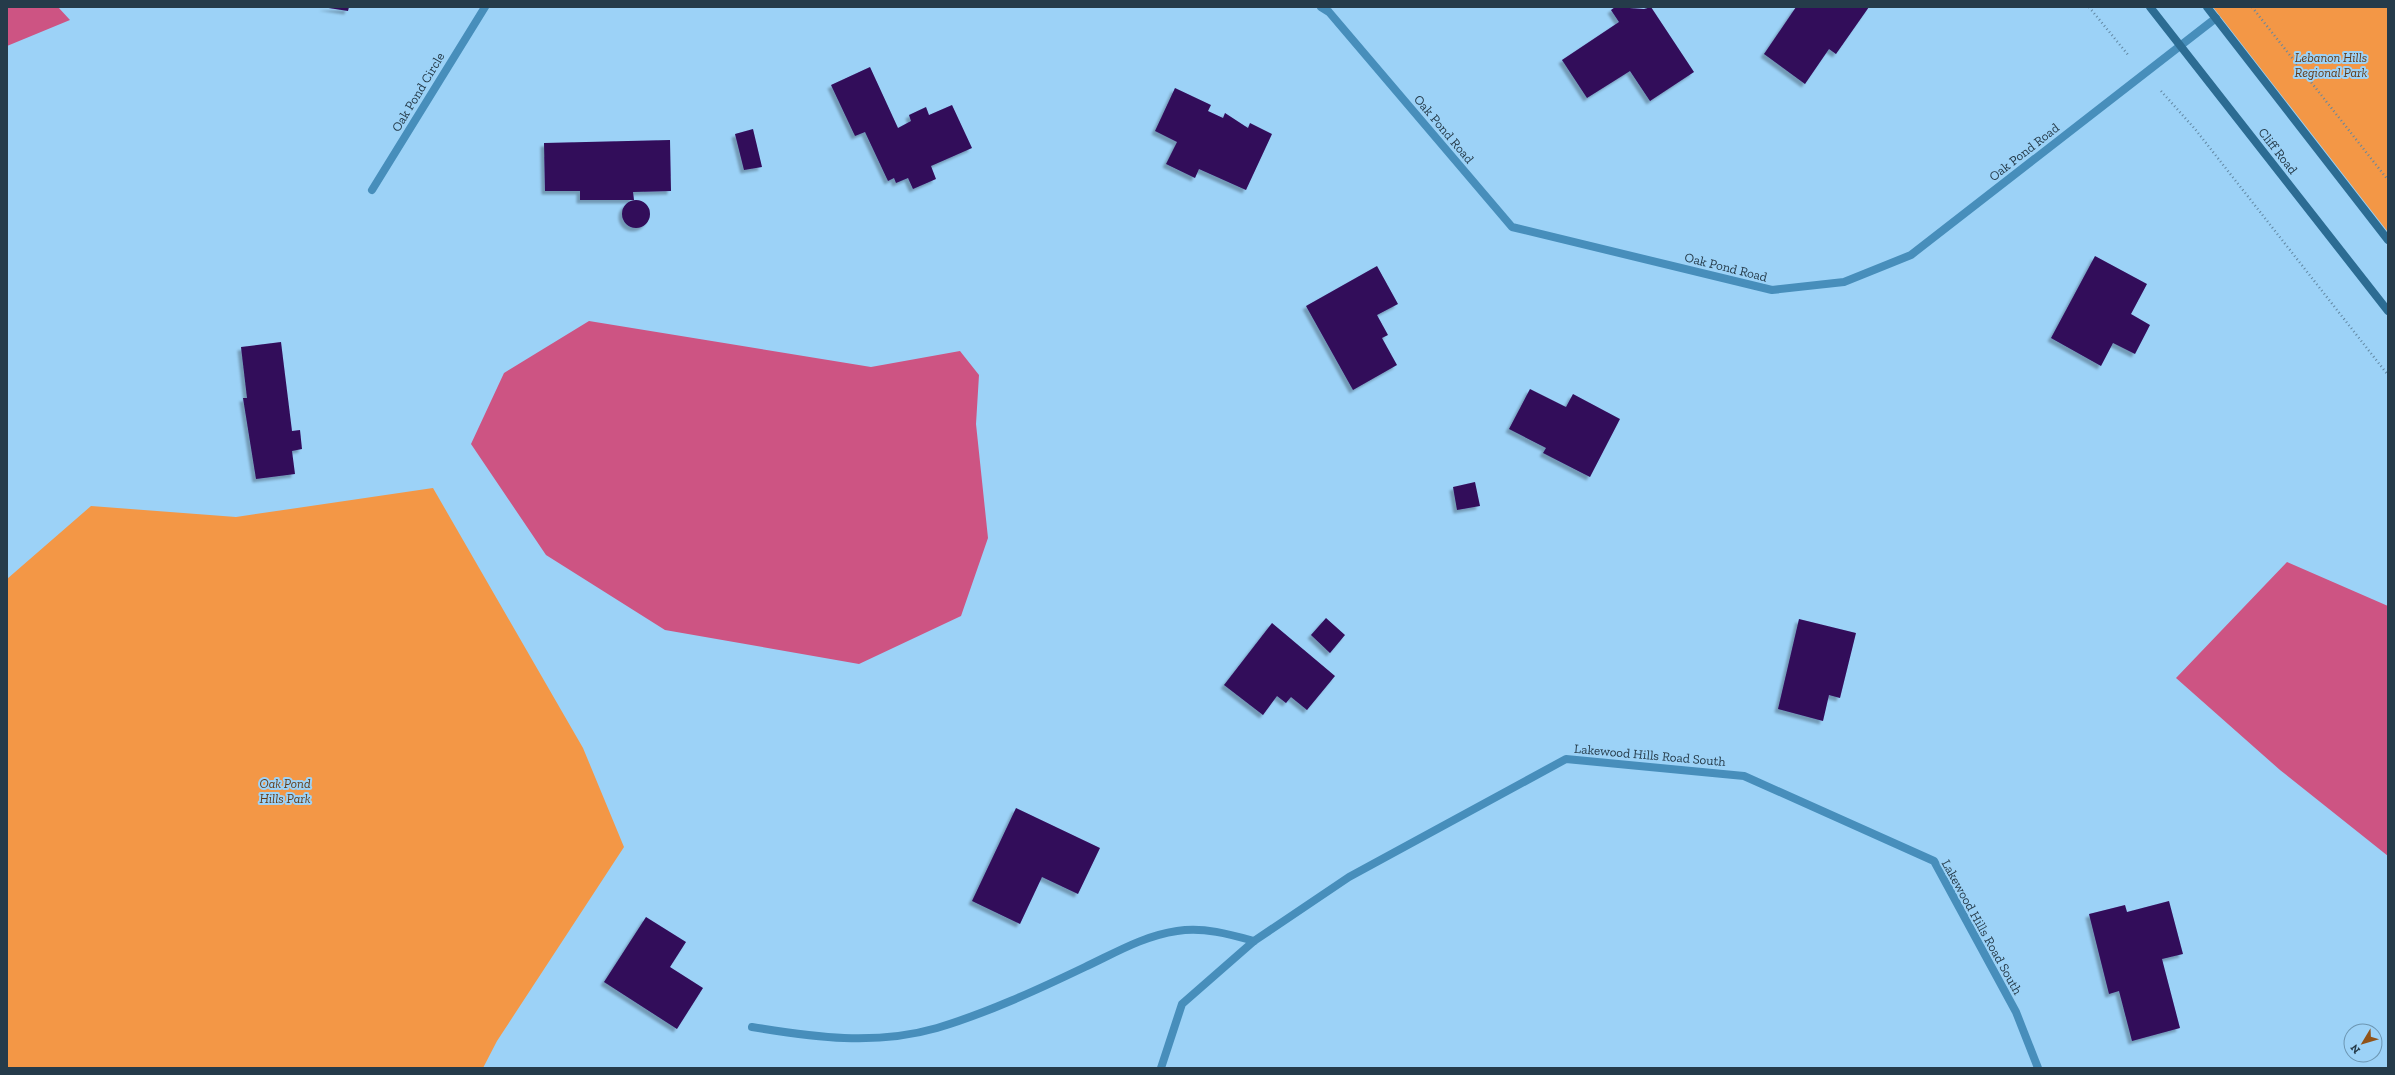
<svg xmlns="http://www.w3.org/2000/svg" width="2395" height="1075" viewBox="0 0 2395 1075" font-family="'Zilla Slab',serif">
<style>
.green{fill:#f39746}
.water{fill:#cd5483}
.building{fill:#310a5a;filter:url(#shadow)}
.lines{fill:none;stroke-linecap:round;stroke-linejoin:round}
.path{stroke:#6187a2;stroke-width:2.5;stroke-dasharray:1 3;stroke-linecap:butt}
.lane{stroke:#478ebb;stroke-width:8}
.street{stroke:#478ebb;stroke-width:8}
.secondary{stroke:#2c6c93;stroke-width:8}
.labels{text-anchor:middle;dominant-baseline:central;stroke-width:4;stroke-linejoin:round;paint-order:stroke}
.park-label{font-size:13px;font-style:italic;fill:#643b17;stroke:#9cd2f7}
.street-label{font-size:13px;fill:#253b4a;stroke:#9cd2f7}
</style>
<defs>
<filter id="shadow"><feDropShadow dx="-3.5" dy="3.5" stdDeviation="1" flood-color="#0004"/></filter>
</defs>
<rect width="100%" height="100%" fill="#9cd2f7"/>
<path class="green" d="M2213,7h175v225z
M433,488l150,260 41,99 -127,194 -14,27h-476v-489l84,-73 145,11z"/>
<path class="water" d="M7,7h51l12,13 -63,26z
M589,321l282,46 89,-16 19,24 -3,49 12,114 -27,78 -102,48 -194,-34 -119,-75 -75,-111 33,-71z
M2287,562l101,44v250l-108,-86 -104,-92z"/>
<path class="building" d="M322,7h27l-1,4z
M1615,7l29,2 7,-2 43,65 -44,29 -20,-30 -43,27 -25,-38 57,-38 -8,-12z
M1796,7h73l-33,47 -7,-5 -24,35 -41,-30z
M870,67l28,61 13,-7 -2,-6 17,-8 3,8 23,-10 20,43 -41,18 5,13 -23,10 -5,-11 -12,5 -2,-5 -6,3 -23,-49 -10,4 -24,-51z
M1175,88l36,17 -3,6 15,7 2,-5 23,15 2,-5 22,11 -26,56 -47,-21 -4,9 -29,-14 11,-22 -22,-11z
M753,129l9,38 -18,3 -9,-36z
M670,140l1,51 -38,1 1,8h-54v-9h-35l-1,-48z
M622 214a14 14 0 1 1 28 0a14 14 0 1 1-28 0Z
M2095,256l52,28 -16,30 19,11 -15,29 -22,-11 -12,23 -50,-28z
M1377,266l21,38 -21,11 11,20 -6,3 15,27 -44,25 -47,-84z
M281,342l11,89 8,-1 2,19 -10,2 3,23 -39,5 -13,-81h4l-6,-51z
M1530,389l36,18 7,-13 47,25 -30,58 -47,-24 3,-5 -37,-19z
M1475,482l5,24 -23,4 -4,-23z
M1326,618l19,17 -15,18 -19,-18z
M1799,619l57,14 -16,65 -11,-3 -6,26 -45,-12z
M1272,623l63,53 -28,34 -16,-13 -5,6 -9,-7 -14,19 -39,-30z
M1016,808l84,40 -22,46 -36,-17 -22,47 -48,-23z
M2169,901l14,53 -21,5 18,69 -48,13 -13,-50 -10,3 -20,-80 36,-9 2,7z
M646,917l40,25 -16,25 33,21 -26,41 -73,-47z"/>
<g class="lines">
<path class="path" d="M2089,7l40,49
M2252,7l136,173
M2161,91l34,38 193,246"/>
<path class="lane" d="M752,1027c62,10 122,19 185,1 50,-15 100,-38 148,-61 30,-14 58,-31 92,-36 27,-4 52,3 77,10"/>
<path class="street" d="M1321,7l8,5 183,215 260,63 72,-8 67,-27 305,-237
M372,190l113,-183
M1161,1068l21,-64 72,-63 95,-64 217,-118 178,17 190,85 82,151 22,56"/>
<path class="secondary" d="M2150,7l238,304
M2207,7l181,233"/>
</g>
<g class="labels">
<g class="park-label">
<text x="2331" y="57">Lebanon Hills<tspan x="2331" dy="15">Regional Park</tspan></text>
<text x="285" y="783">Oak Pond<tspan x="285" dy="15">Hills Park</tspan></text>
</g>
<g class="street-label">
<text transform="translate(418 92) rotate(-59)">Oak Pond Circle</text>
<text transform="translate(1444 129) rotate(50)">Oak Pond Road</text>
<text transform="translate(2278 151) rotate(52)">Cliff Road</text>
<text transform="translate(2024 152) rotate(-38)">Oak Pond Road</text>
<text transform="translate(1726 267) rotate(14)">Oak Pond Road</text>
<text transform="translate(1650 755) rotate(5)">Lakewood Hills Road South</text>
<text transform="translate(1982 927) rotate(61)">Lakewood Hills Road South</text>
</g>
</g>
<rect width="2395" height="1075" fill="none" stroke="#253b4a" stroke-width="16"/>
<g transform="translate(2363 1043) rotate(232)"><circle r="19" fill="#9cd2f7" stroke="#6c96b2"/>
<path d="M0-3L7 15L0 10L-7 15Z" fill="#915318"/>
<text y="-6" font-size="11" font-weight="bold" text-anchor="middle" fill="#253b4a">N</text>
</g>
</svg>
